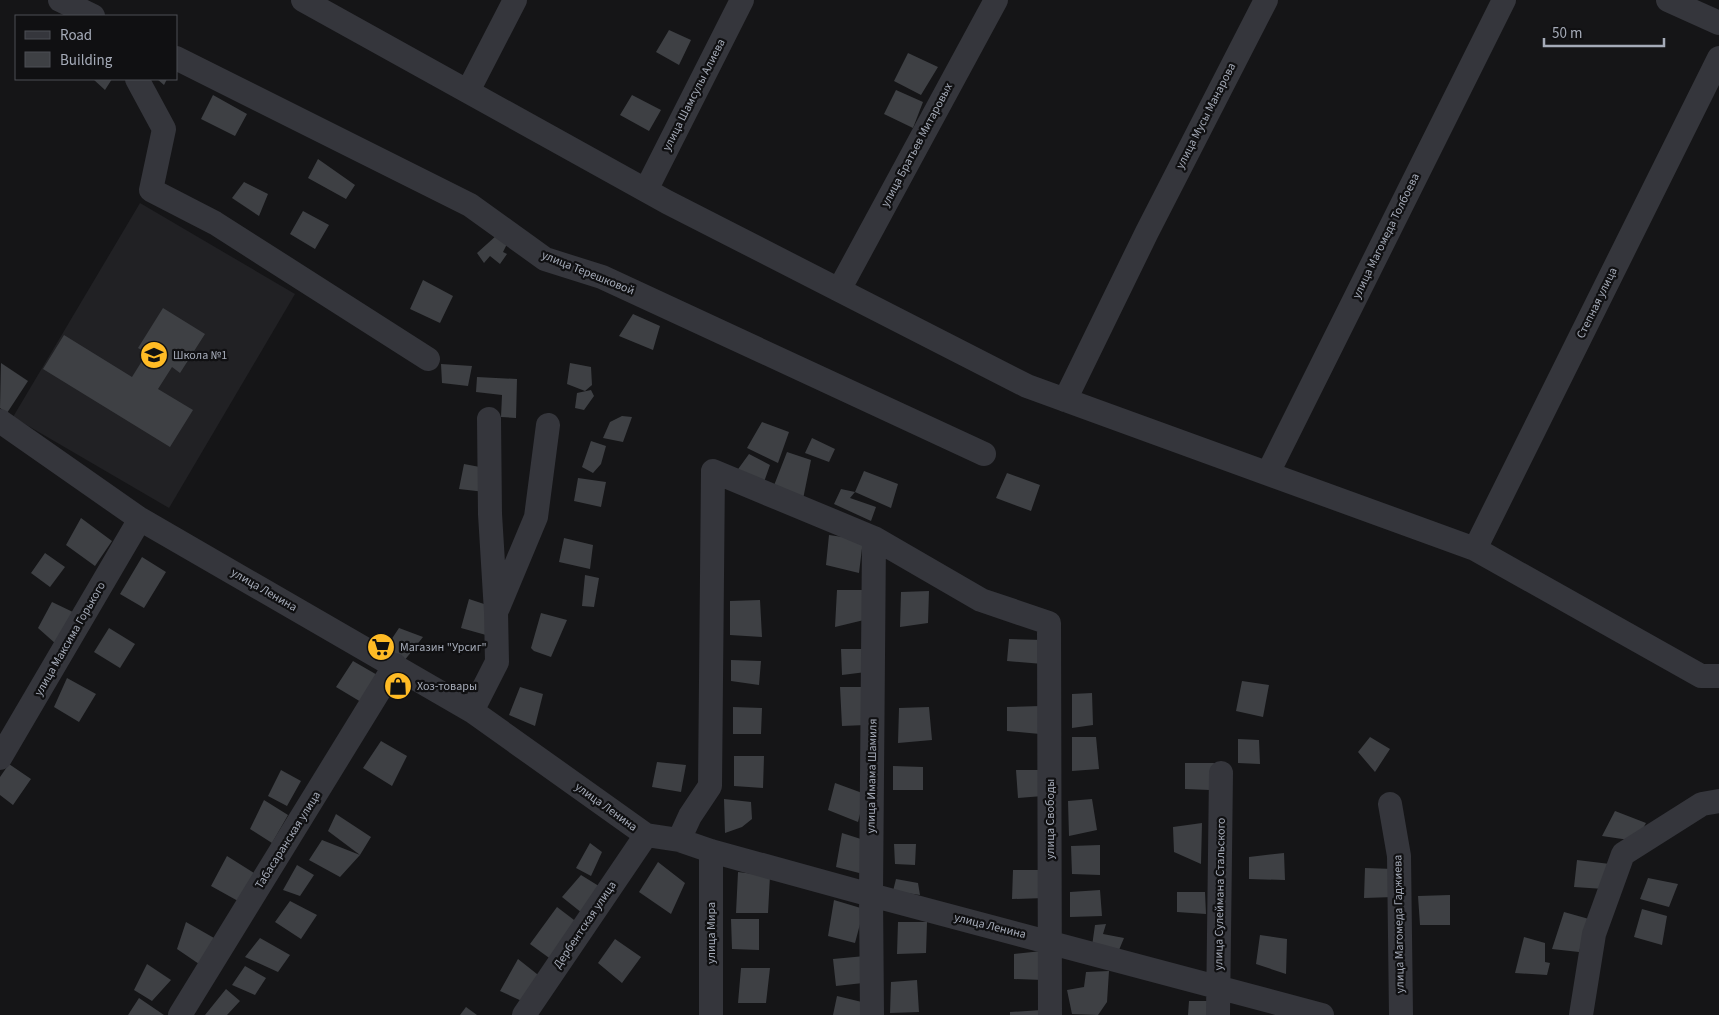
<svg xmlns="http://www.w3.org/2000/svg" width="1719" height="1015" viewBox="0 0 1719 1015" font-family="'Source Sans 3',sans-serif">
<style>
.built{fill:#212124}
.building{fill:#3e4044}
.lines{fill:none;stroke-linecap:round;stroke-linejoin:round}
.minor{stroke:#35363c;stroke-width:24}
.labels{text-anchor:middle;dominant-baseline:central;stroke-width:4.5;stroke-linejoin:round;paint-order:stroke}
.street-label{font-size:12px;fill:#a5abb8;stroke:#101012}
.poi-label{font-size:12px;fill:#a5abb8;stroke:#101012;text-anchor:start}
</style>
<rect width="100%" height="100%" fill="#151517"/>
<path class="built" d="M140,203l155,91 -126,214 -156,-91z"/>
<path class="building" d="M669,30l22,10 -12,25 -23,-13z
M908,53l30,14 -17,28 -27,-14z
M93,79h19l-7,11z
M157,79h10l-3,6z
M896,90l27,12 -10,26 -29,-14z
M213,95l34,19 -12,22 -34,-17z
M632,95l29,15 -12,21 -29,-16z
M318,159l37,26 -9,14 -38,-21z
M244,182l24,12 -9,22 -27,-18z
M303,211l26,14 -14,24 -25,-15z
M497,235l10,9 -4,8 4,2 -7,10 -10,-8 -6,7 -7,-10z
M423,280l30,16 -13,27 -30,-14z
M163,308l42,26 -25,39 -8,-6 -14,22 35,21 -23,37 -127,-78 21,-34 68,42 15,-24 -9,-5z
M633,314l27,12 -7,24 -34,-14z
M1,363l27,18 -21,32 -7,-5z
M570,363l21,4 1,18 -7,6 -18,-7z
M441,364l31,2 -4,20 -26,-3z
M477,377l40,2 -1,39 -15,-1 1,-22 -26,-3z
M591,390l3,6 -10,14 -9,-2 2,-15z
M622,416l10,1 -9,25 -20,-4 7,-16z
M762,422l27,10 -11,31 -31,-15z
M812,438l23,11 -6,13 -24,-9z
M591,441l15,5 -5,18 -8,9 -11,-6z
M787,452l24,8 -8,39 -30,-11z
M749,454l21,11 -6,17 -28,-10z
M464,464l21,4v24l-26,-3z
M864,471l34,13 -7,24 -36,-16z
M1007,473l33,12 -9,26 -35,-13z
M578,478l28,4 -5,25 -27,-6z
M841,489l14,3 -5,6 26,9 -5,14 -37,-17z
M81,518l31,23 -17,25 -29,-21z
M829,535l34,5 -4,33 -33,-8z
M564,538l29,7 -3,24 -31,-7z
M45,553l20,14 -15,20 -19,-14z
M142,557l24,15 -22,36 -24,-14z
M585,575l14,3 -5,29 -12,-1z
M837,590h29l-2,30 -29,7z
M929,591l-1,32 -28,4 1,-35z
M469,599l24,8 -7,28 -25,-7z
M760,600l2,37 -32,-2v-34z
M52,602l23,11 -19,31 -18,-16z
M541,613l26,7 -16,37 -17,-6 -3,-3z
M109,628l26,16 -15,24 -26,-16z
M399,628l24,9 -19,24 -19,-12z
M1009,639l34,1v24l-36,-3z
M841,649h26l-1,23 -24,3z
M731,660l30,1 -2,24 -28,-4z
M353,661l26,15 -18,26 -25,-15z
M67,678l29,16 -17,28 -25,-15z
M1242,681l27,4 -6,32 -27,-6z
M520,687l23,7 -8,32 -26,-11z
M840,687h28l-2,38 -24,1z
M1092,693l1,32 -21,3v-34z
M1041,706l-1,28 -33,-3v-24z
M733,707l29,1 -1,26h-28z
M929,707l3,33 -34,3 1,-35z
M1072,737h24l3,32 -27,2z
M1370,737l20,12 -15,23 -17,-20z
M1238,739l21,1 1,24 -22,-1z
M381,741l26,15 -15,30 -29,-18z
M734,756h30l-1,32 -29,-2z
M657,762l29,3 -5,27 -29,-5z
M1185,763h29l-4,27 -25,-1z
M9,764l22,15 -18,26 -13,-10v-18z
M893,766l30,1v23h-30z
M281,770l20,11 -14,25 -19,-10z
M1016,770h28l-1,26 -25,2z
M835,783l30,11 -7,28 -30,-12z
M724,799l27,3 1,17 -10,8 -17,6z
M1092,799l5,31 -28,6 -1,-35z
M264,800l24,15 -16,28 -22,-14z
M1615,811l31,12 -10,18 -34,-5z
M336,814l35,23 -11,18 -32,-24z
M1202,823l-1,41 -27,-12 -1,-25z
M842,833l22,7 -1,34 -27,-7z
M322,840l38,15 -20,22 -31,-17z
M590,843l12,9 -11,24 -15,-8z
M894,844h22l-1,21 -20,-1z
M1100,845v30l-28,-1 -1,-28z
M1284,853l1,27 -36,-1v-22z
M227,856l27,17 -16,28 -27,-15z
M1577,860l33,4 -6,25 -30,-2z
M658,862l27,21 -14,31 -32,-22z
M297,865l17,10 -14,21 -17,-6z
M1365,868l29,1v28l-30,1z
M1013,870h32v28l-33,1z
M738,872l32,4 -2,37h-32z
M581,875l21,13 -20,25 -20,-16z
M1648,878l30,6 -9,23 -29,-8z
M896,879l22,4 2,12 -27,-4z
M1100,890l2,26 -32,1v-25z
M1177,892h28l1,22 -29,-2z
M1450,895v30h-30l-2,-29z
M834,900l30,9 -9,34 -27,-7z
M290,901l27,14 -16,24 -26,-17z
M557,907l21,16 -26,37 -22,-16z
M1642,909l25,7 -5,29 -28,-8z
M1564,912l25,7 -10,33 -27,-3z
M731,919h28v31l-27,-1z
M186,922l28,16 -15,26 -22,-15z
M898,922h29l-1,31 -29,1z
M1106,924l-3,10 21,4 -5,12 -27,-4 3,-21z
M1260,935l27,4 -1,35 -30,-10z
M1524,937l21,6v19l5,1 -3,12 -32,-2z
M260,938l30,17 -12,17 -33,-15z
M615,939l26,18 -19,26 -24,-20z
M1042,951l1,29 -29,-1v-25z
M865,956l-2,27 -27,3 -3,-27z
M518,959l24,19 -18,24 -24,-11z
M147,964l24,16 -19,21 -18,-11z
M245,966l21,12 -11,17 -23,-10z
M741,968h29l-4,35h-28z
M1109,971l-2,31 -9,13 -26,-1 -5,-24 17,-3 2,-15z
M917,980l2,32 -29,1 1,-31z
M226,989l14,12 -13,14h-22z
M837,996l29,7 -2,12h-31z
M139,998l25,17h-36z
M1189,1001h19l1,14h-21z
M466,1007l11,8h-17z
M1042,1010v5h-32v-3z"/>
<g class="lines">
<path class="minor" d="M60,0l33,16
M303,0l364,202 360,184 448,163 226,127h18
M1668,0l51,23
M176,58l294,147 75,54 57,18 382,177
M137,79l27,50 -13,61 64,33 213,136
M468,91l47,-91
M646,190l96,-190
M839,290l157,-290
M1065,400l82,-168 119,-232
M0,421l140,98 332,192 174,124 33,5 32,11 160,44 451,120
M1268,473l236,-473
M1475,549l244,-491
M498,608l38,-91 12,-92
M472,711l25,-49 -1,-50 -6,-98 -1,-95
M0,758l140,-239
M1390,804l9,52 2,159
M679,840l11,-24 20,-30 3,-315 161,67 107,62 68,23 1,392
M180,1015l215,-350
M524,1015l122,-180
M711,1015v-164
M872,1015l-1,-120 3,-357
M1218,1015l3,-242
M1581,1015l13,-81 29,-80 79,-50 17,-3"/>
</g>
<defs>
<g id="school-disc" transform="scale(1.4375)"><circle r="9.5" fill="#ffbb25" stroke="#101012"/><path d="M0-5L7-2L0 1L-7-2ZM-4 1L0 2.5L4 1V4Q0 6-4 4Z" fill="#111"/></g>
<g id="supermarket-disc" transform="scale(1.4375)"><circle r="9.5" fill="#ffbb25" stroke="#101012"/><path d="M-6-5.5h2.5l.6 2H6L4.5 2H-2.5L-4.4-4H-6ZM-1.5 3.2a1.3 1.3 0 1 0 .1 0ZM3 3.2a1.3 1.3 0 1 0 .1 0Z" fill="#111"/></g>
<g id="shop-disc" transform="scale(1.4375)"><circle r="9.5" fill="#ffbb25" stroke="#101012"/><path d="M-5-2.5h2.3a2.7 3.5 0 0 1 5.4 0H5L5.5 6h-11ZM-1.5-2.5h3a1.5 2.3 0 0 0-3 0Z" fill="#111"/></g>
</defs>
<g fill-rule="evenodd">
<use href="#school-disc" x="154" y="355"/>
<use href="#supermarket-disc" x="381" y="647"/>
<use href="#shop-disc" x="398" y="686"/>
</g>
<g class="labels">
<g class="street-label">
<text transform="translate(694 95) rotate(-63)">улица Шамсулы Алиева</text>
<text transform="translate(1206 116) rotate(-63)">улица Мусы Манарова</text>
<text transform="translate(917 145) rotate(-62)">улица Братьев Митаровых</text>
<text transform="translate(1386 236) rotate(-64)">улица Магомеда Толбоева</text>
<text transform="translate(588 273) rotate(22)">улица Терешковой</text>
<text transform="translate(1597 303) rotate(-64)">Степная улица</text>
<text transform="translate(264 590) rotate(30)">улица Ленина</text>
<text transform="translate(70 639) rotate(-60)">улица Максима Горького</text>
<text transform="translate(872 776) rotate(-89)">улица Имама Шамиля</text>
<text transform="translate(606 807) rotate(36)">улица Ленина</text>
<text transform="translate(1050 819) rotate(-90)">улица Свободы</text>
<text transform="translate(288 840) rotate(-58)">Табасаранская улица</text>
<text transform="translate(1220 894) rotate(-89)">улица Сулеймана Стальского</text>
<text transform="translate(1399 924) rotate(-91)">улица Магомеда Гаджиева</text>
<text transform="translate(585 925) rotate(-56)">Дербентская улица</text>
<text transform="translate(990 926) rotate(14)">улица Ленина</text>
<text transform="translate(711 933) rotate(-90)">улица Мира</text>
</g>
<g class="poi-label">
<text x="173" y="355">Школа №1</text>
<text x="400" y="647">Магазин "Урсиг"</text>
<text x="417" y="686">Хоз-товары</text>
</g>
</g>
<rect x="15" y="15" width="162" height="65" fill="#101012" stroke="#4c4e54"/>
<rect x="25" y="31" width="25" height="8" fill="#35363c" stroke="#4c4e54"/>
<text x="60" y="40" font-size="15" fill="#a5abb8">Road</text>
<rect x="25" y="52" width="25" height="15" fill="#3e4044" stroke="#4c4e54"/>
<text x="60" y="65" font-size="15" fill="#a5abb8">Building</text>
<path d="M1544 38v8h120v-8" fill="none" stroke="#a5abb8" stroke-width="2.5"/>
<text x="1552" y="38" font-size="15" fill="#a5abb8" stroke="#101012" stroke-width="4" paint-order="stroke">50 m</text>
</svg>
